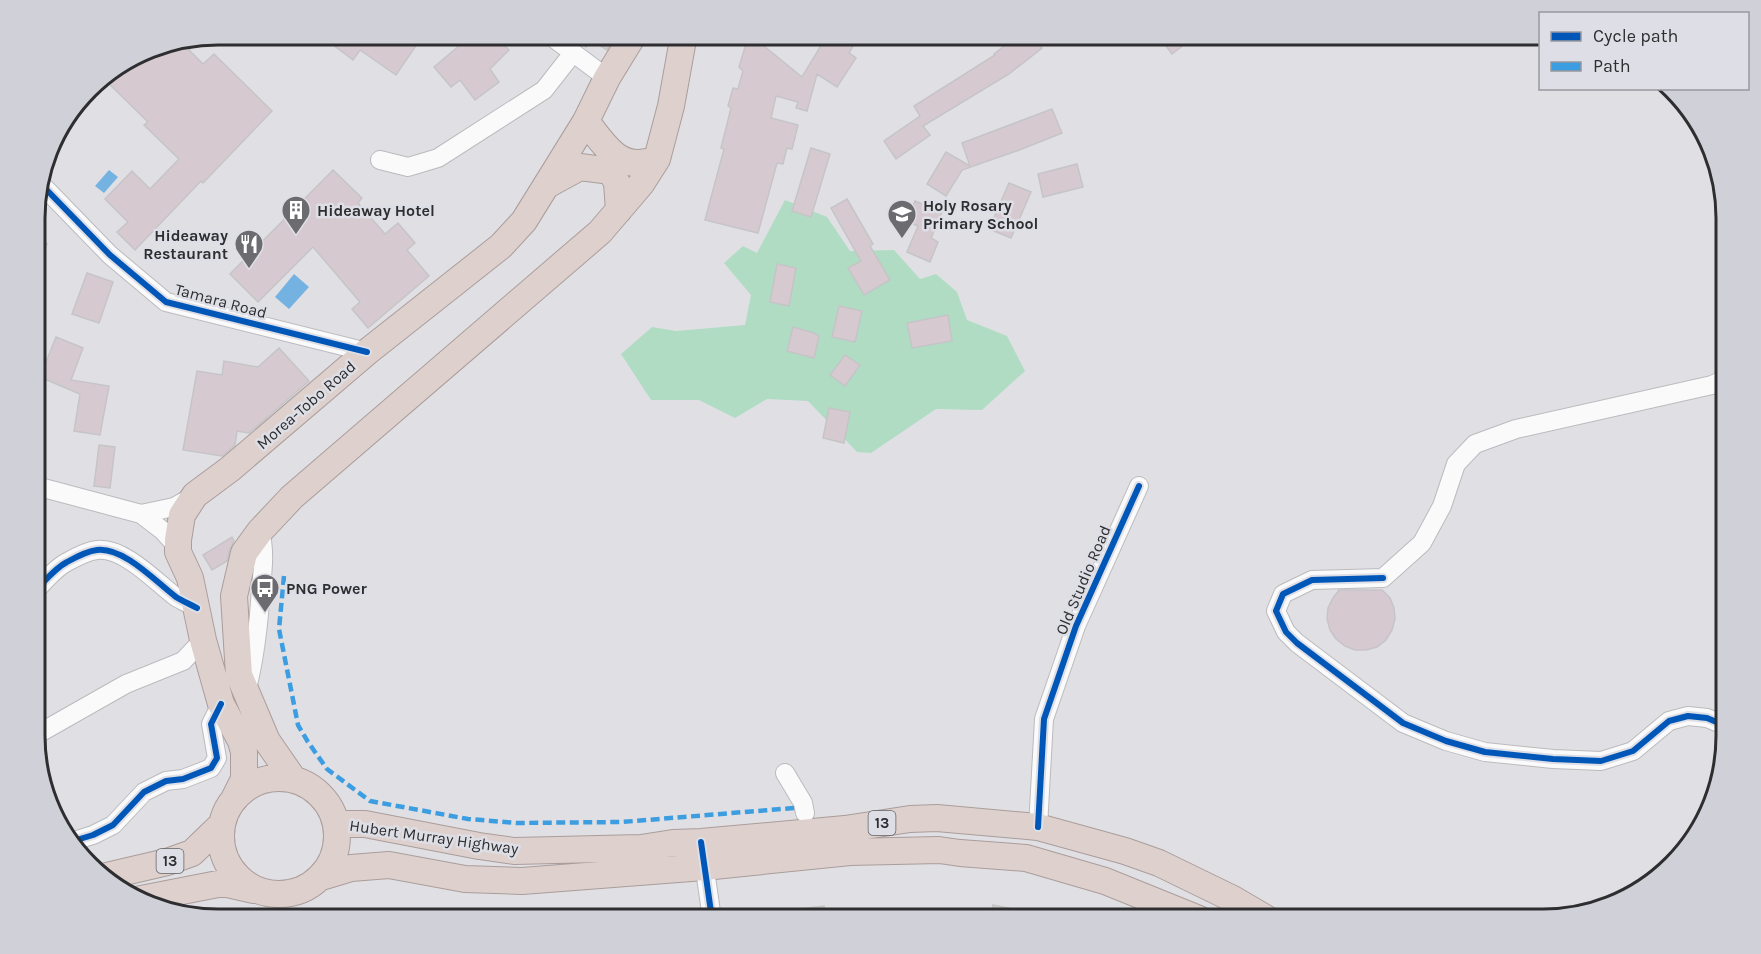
<svg xmlns="http://www.w3.org/2000/svg" width="1761" height="954" viewBox="0 0 1761 954" font-family="Karla,sans-serif">
<style>
.green{fill:#b0dcc4}
.water{fill:#74b2e2}
.building{fill:#d6cad0;stroke:#c5c4c6;stroke-width:1.5}
.lines{fill:none;stroke-linecap:round;stroke-linejoin:round}
.minor-casing{stroke:#bbbbbe;stroke-width:20}
.highway-casing{stroke:#aa9d9b;stroke-width:28}
.minor{stroke:#fafafb;stroke-width:18}
.highway{stroke:#ddd0cd;stroke-width:26}
.quiet{stroke:#3d9de1;stroke-width:4.5;stroke-dasharray:9 4.5;stroke-linecap:butt}
.cycleway-casing{stroke:#dedfe6;stroke-width:10}
.cycleway{stroke:#0057b8;stroke-width:6}
.labels{text-anchor:middle;dominant-baseline:central;stroke-width:5;stroke-linejoin:round;paint-order:stroke}
.shield{fill:#dedfe6;stroke:#636367;stroke-width:1.5}
.shield-label{font-size:15px;font-weight:bold;fill:#2e2e31}
.poi-label{font-size:16px;font-weight:bold;fill:#2e2e31;stroke:#dedfe6;text-anchor:start}
.street-label{font-size:16px;fill:#2e2e31;stroke:#dedfe6}
.rim{fill:none;stroke:#2e2e31;stroke-width:3}
</style>
<rect width="100%" height="100%" fill="#e0e0e4"/>
<path class="green" d="M785,200l42,17 23,34 44,-1 26,29 16,-5 21,18 10,28 40,16 18,35 -43,39 -46,-1 -65,44 -14,-1 -49,-51 -41,-2 -32,19 -36,-18h-48l-30,-46 31,-27 24,4 69,-6 6,-30 -27,-32 19,-17 14,7z"/>
<path class="water" d="M109,170l9,7 -14,16 -9,-7z
M294,274l15,13 -20,22 -14,-12z"/>
<path class="building" d="M333,34h91l-28,41 -36,-25 -7,10 -25,-19z
M473,34h20l16,16 -19,19 9,13 -24,18 -15,-20 -9,7 -17,-20z
M567,34h49l-9,16 -16,-10 -5,7z
M749,34l53,43 26,-43h32l-11,19 7,5 -19,29 -20,-13 -10,37 -11,-3 2,-6 -22,-6 -5,22 27,7 -6,24 -5,-1 -4,16 -6,-1 -19,70 -53,-13 19,-71 -3,-1 10,-40 -3,-2 5,-18 5,1 5,-18 -4,-4z
M1019,34h12l11,14 -33,26 -86,52 7,9 -34,24 -12,-18 36,-25 -6,-10 81,-51 -1,-1z
M1157,34h41l-26,20z
M200,38l-11,12 14,14 11,-10 58,57 -69,72 -2,-2 -66,69 -18,-18 11,-10 -23,-23 27,-28 18,18 29,-30 -35,-34 4,-3 -46,-45 46,-29z
M1052,109l10,24 -40,16 -60,21 -16,26 -19,-12 19,-32 24,14 -8,-23z
M811,148l19,6 -19,63 -19,-6z
M1077,164l6,23 -40,10 -5,-23z
M333,170l29,28 -4,5 27,31 13,-11 17,20 -8,7 22,26 -61,52 -16,-19 8,-7 -47,-55 -55,55 -28,-28z
M1009,183l22,9 -20,46 -22,-9z
M847,199l26,45 -3,2 20,34 -26,15 -16,-27 13,-7 -30,-53z
M915,201l27,11 -11,26 7,4 -8,20 -23,-10 11,-26 -12,-5z
M35,239l12,5 -12,29z
M777,264l19,4 -7,38 -19,-4z
M87,273l26,9 -14,41 -27,-9z
M839,306l23,5 -7,31 -23,-5z
M948,315l4,26 -40,7 -5,-25z
M793,327l21,6 5,3 -5,22 -27,-7z
M56,337l27,11 -12,32 38,6 -9,49 -26,-4 6,-37 -40,-17z
M279,348l30,33 -60,52 -12,-2 -2,14 -13,11 -39,-6 14,-79 25,4 2,-14 34,6z
M845,355l15,10 -15,21 -15,-11z
M829,408l21,4 -6,31 -21,-5z
M99,445l16,2 -5,41 -16,-2z
M232,537l2,4 -4,8 -3,12 -15,9 -9,-15z
M1339,590h43l8,8 4,10 1,11 -3,11 -6,10 -9,7 -11,3h-11l-10,-4 -9,-7 -6,-9 -3,-11 1,-11 5,-10z
M993,905l46,9v5h-49z
M824,906l2,13h-50v-7z"/>
<g class="lines">
<g class="minor-casing">
<path id="minor" d="M548,34l59,44
M380,160l28,7 30,-9 106,-68 29,-37
M41,184l69,71 56,47 201,50
M1725,379l-13,6 -196,44 -41,15 -19,20 -14,42 -20,37 -39,35 -71,2 -29,14 -7,17 10,21 11,11 106,80 43,18 39,11 68,7 48,2 32,-10 36,-30 19,-5 19,2 19,8
M36,486l105,28 21,16 10,11 6,11
M141,514l33,-7 18,-10
M36,590c9,-9 19,-22 31,-28 9,-5 20,-11 30,-12 27,-3 59,32 79,47 6,4 14,7 21,11
M246,693c9,-35 13,-70 15,-106 2,-19 4,-37 -1,-56
M36,735l90,-51 57,-23 20,-21
M785,773l18,30 2,10
M1038,827l6,-108 32,-93 63,-140
M70,842l23,-7 20,-10 31,-33 22,-11 17,-2 28,-11 6,-10 -6,-34 10,-20
M703,856l9,63"/>
</g>
<g class="highway-casing">
<path id="highway" d="M586,121c19,25 35,53 71,38
M547,185l33,-18 31,4 6,12 2,27
M221 836a58 58 0 1 1 116 0a58 58 0 1 1-116 0Z
M294,780l-27,-39 -28,-66 -5,-79 10,-43 16,-22 32,-34 308,-265 41,-48 16,-25 14,-53 13,-72
M234,799l10,-20v-27l-3,-11 -20,-37 -18,-64 -13,-62 -12,-26v-12l4,-25 13,-20 35,-26 137,-117 134,-106 23,-25 62,-100 21,-43 27,-44
M336,824h29l114,22 35,5 127,-3 32,-5 28,-1 144,-13 65,-10 27,-1 101,9 87,24 34,12 74,36 34,20
M107,876l60,-14 25,-9 29,-28
M321,877l30,-9 38,-3 76,14 57,2 182,-14 146,-15 89,-2 21,3 66,5 79,23 94,38
M136,900l87,-17 31,7"/>
</g>
<use href="#minor" class="minor"/>
<use href="#highway" class="highway"/>
<path class="quiet" d="M284,576l-5,53 19,96 10,17 19,27 43,32 98,18 48,4 106,-1 172,-14"/>
<g class="cycleway-casing">
<path id="cycleway" d="M41,184l69,71 56,47 201,50
M1383,578l-71,2 -29,14 -7,17 10,21 11,11 106,80 43,18 39,11 68,7 48,2 32,-10 36,-30 19,-5 19,2 19,8
M36,590c9,-9 19,-22 31,-28 9,-5 20,-11 30,-12 27,-3 59,32 79,47 6,4 14,7 21,11
M1038,827l6,-108 32,-93 63,-140
M70,842l23,-7 20,-10 31,-33 22,-11 17,-2 28,-11 6,-10 -6,-34 10,-20
M701,842l11,77"/>
</g>
<use href="#cycleway" class="cycleway"/>
</g>
<defs>
<g id="building-pin" transform="scale(1.5)"><path d="M0 17L-7.5 6A9.5 9.5 0 1 1 7.5 6Z" fill="#6c6c70" stroke="#dedfe6"/><path d="M-4-6H4V6H1V3H-1V6H-4ZM-2.5-4.3h1.7v1.8h-1.7ZM.8-4.3h1.7v1.8H.8ZM-2.5-1h1.7V.8h-1.7ZM.8-1h1.7V.8H.8Z" fill="#fff"/></g>
<g id="school-pin" transform="scale(1.5)"><path d="M0 17L-7.5 6A9.5 9.5 0 1 1 7.5 6Z" fill="#6c6c70" stroke="#dedfe6"/><path d="M0-5L7-2L0 1L-7-2ZM-4 1L0 2.5L4 1V4Q0 6-4 4Z" fill="#fff"/></g>
<g id="restaurant-pin" transform="scale(1.5)"><path d="M0 17L-7.5 6A9.5 9.5 0 1 1 7.5 6Z" fill="#6c6c70" stroke="#dedfe6"/><path d="M-5-6h1v4h1v-4h1v4h1v-4h1v5L-1.5 .5V6h-2V.5L-5-1ZM5-6V6H3V1.5H1.5Q1.5-4 5-6Z" fill="#fff"/></g>
<g id="bus-pin" transform="scale(1.5)"><path d="M0 17L-7.5 6A9.5 9.5 0 1 1 7.5 6Z" fill="#6c6c70" stroke="#dedfe6"/><path d="M-5-6H5V4H4V6H2V4H-2V6H-4V4H-5ZM-3.5-4V0h7V-4ZM-3.5 1.2v1.5H-2V1.2ZM2 1.2v1.5H3.5V1.2Z" fill="#fff"/></g>
</defs>
<g fill-rule="evenodd">
<use href="#building-pin" x="296" y="210"/>
<use href="#school-pin" x="902" y="214"/>
<use href="#restaurant-pin" x="249" y="244"/>
<use href="#bus-pin" x="265" y="588"/>
</g>
<g class="labels">
<g class="shield">
<rect x="868.5" y="811" width="27" height="24" rx="4.5"/>
<rect x="156.5" y="849" width="27" height="24" rx="4.5"/>
</g>
<g class="shield-label">
<text x="882" y="823">13</text>
<text x="170" y="861">13</text>
</g>
<g class="poi-label">
<text x="923" y="205">Holy Rosary<tspan x="923" dy="18">Primary School</tspan></text>
<text x="317" y="210">Hideaway Hotel</text>
<text x="228" y="235" text-anchor="end">Hideaway<tspan x="228" dy="18">Restaurant</tspan></text>
<text x="286" y="588">PNG Power</text>
</g>
<g class="street-label">
<text transform="translate(221 301) rotate(15)">Tamara Road</text>
<text transform="translate(306 405) rotate(-41)">Morea-Tobo Road</text>
<text transform="translate(1083 580) rotate(-67)">Old Studio Road</text>
<text transform="translate(434 837) rotate(8)">Hubert Murray Highway</text>
</g>
</g>
<path d="M0 0H1761V954H0ZM218 45H1543A173 173 0 0 1 1716 218V736A173 173 0 0 1 1543 909H218A173 173 0 0 1 45 736V218A173 173 0 0 1 218 45Z" fill="#d0d1d8" fill-rule="evenodd"/>
<path class="rim" d="M218 45H1543A173 173 0 0 1 1716 218V736A173 173 0 0 1 1543 909H218A173 173 0 0 1 45 736V218A173 173 0 0 1 218 45Z"/>
<rect x="1539" y="12" width="210" height="78" fill="#dedfe6" stroke="#98989e" stroke-width="1.5"/>
<rect x="1551" y="32" width="30" height="9" fill="#0057b8" stroke="#98989e" stroke-width="1.5"/>
<text x="1593" y="42" font-size="18" fill="#2e2e31">Cycle path</text>
<rect x="1551" y="62" width="30" height="9" fill="#3d9de1" stroke="#98989e" stroke-width="1.5"/>
<text x="1593" y="72" font-size="18" fill="#2e2e31">Path</text>
</svg>
